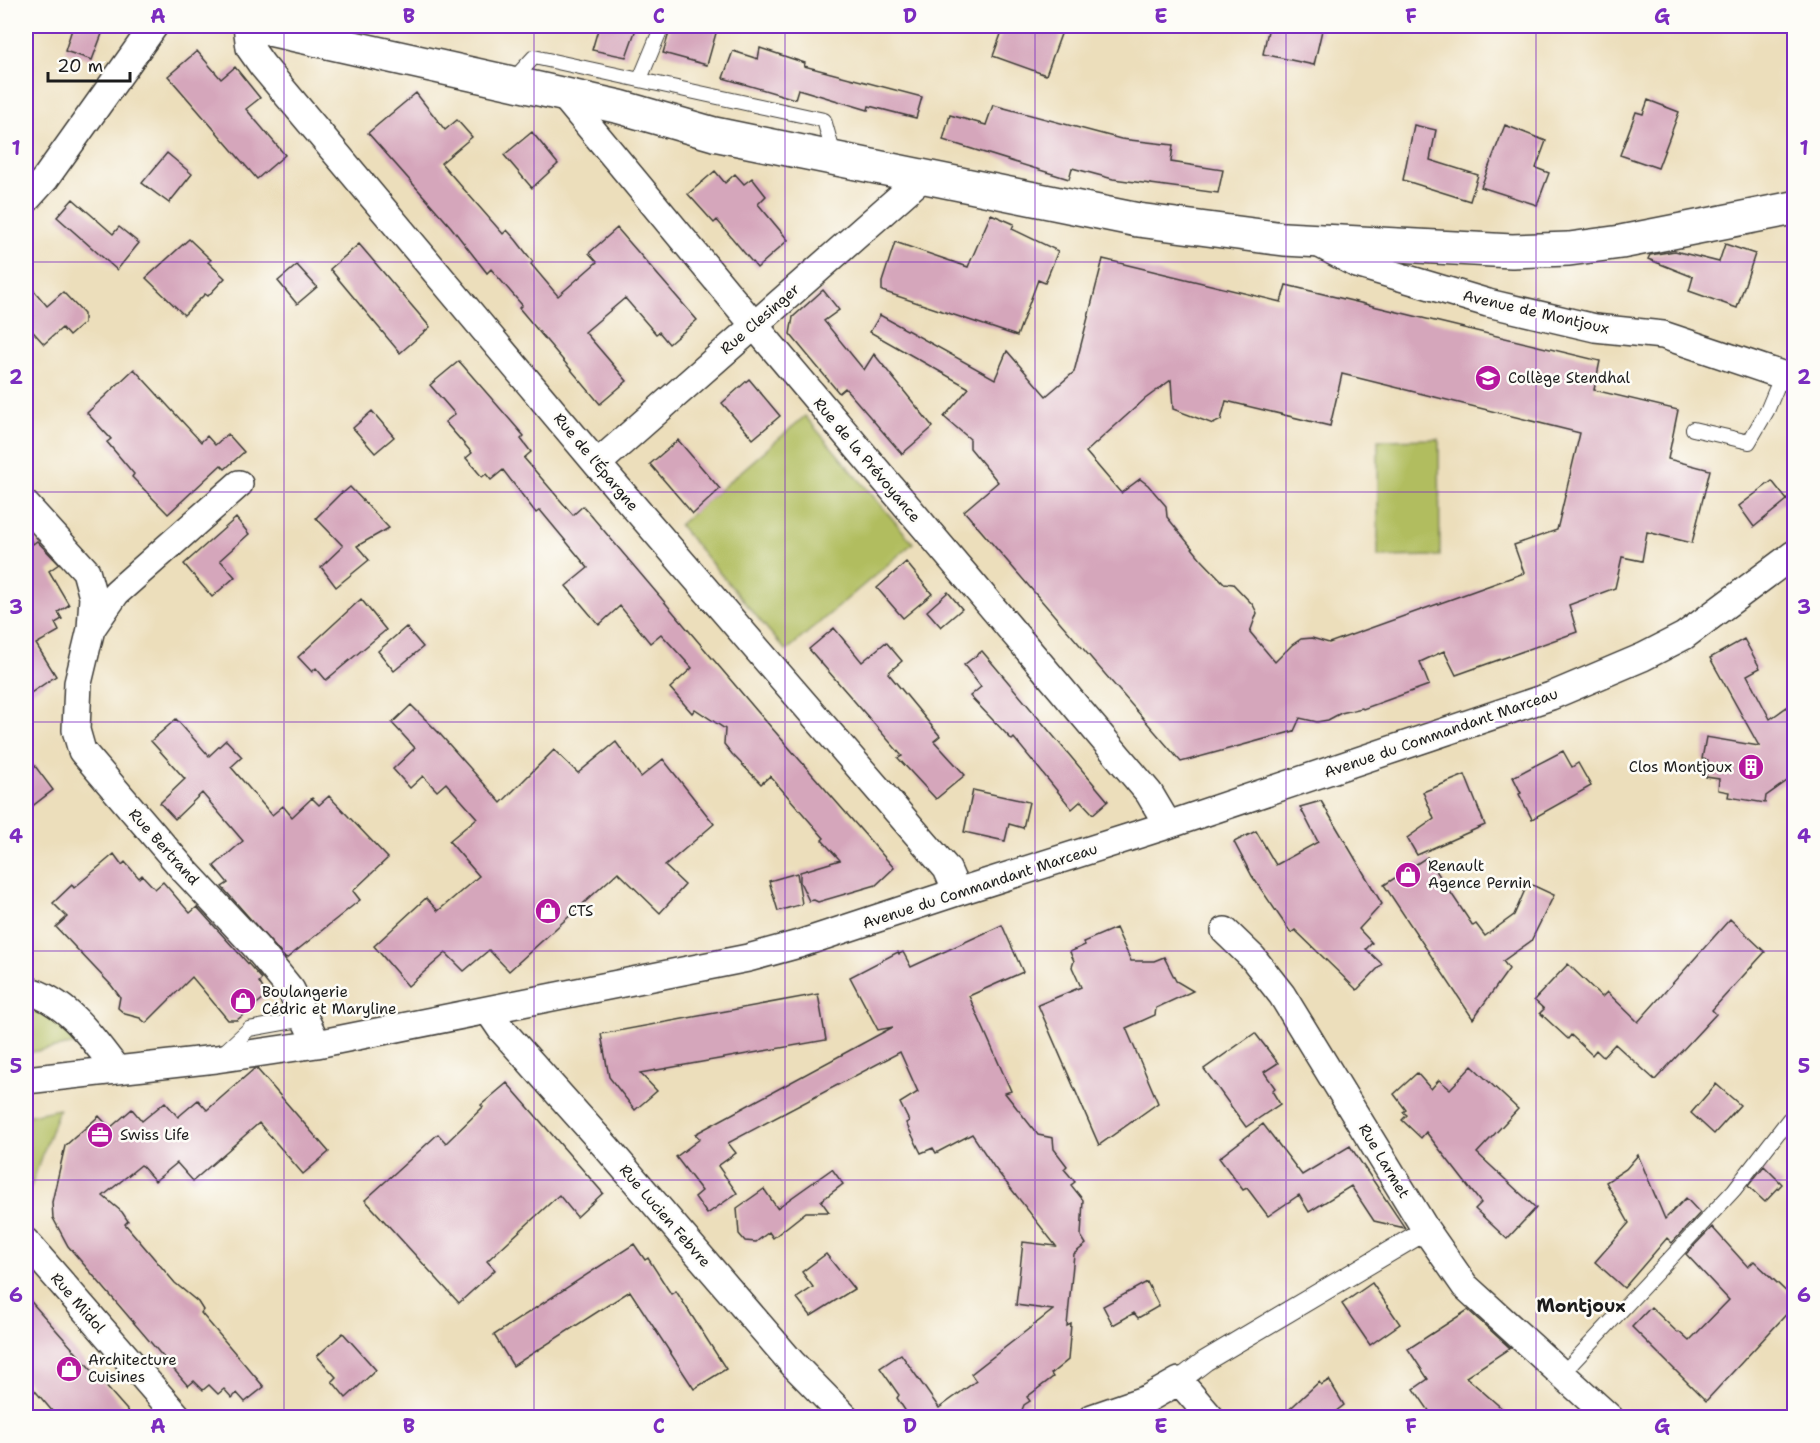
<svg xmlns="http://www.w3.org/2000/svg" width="1820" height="1443" viewBox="0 0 1820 1443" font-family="'Shantell Sans',sans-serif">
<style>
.grass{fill:#b1bd5f;stroke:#666c3e;stroke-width:1.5}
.building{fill:#d5a6bb;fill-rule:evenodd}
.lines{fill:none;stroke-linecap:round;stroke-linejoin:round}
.service-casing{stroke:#3b3934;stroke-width:16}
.pedestrian-casing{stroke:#3b3934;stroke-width:22}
.minor-casing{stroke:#3b3934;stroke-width:30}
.tertiary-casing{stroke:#3b3934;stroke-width:36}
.service{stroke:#fff;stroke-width:14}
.pedestrian{stroke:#fff;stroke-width:20}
.minor{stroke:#fff;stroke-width:27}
.tertiary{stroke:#fff;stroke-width:33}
.grid{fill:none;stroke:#7b2cbf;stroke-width:1.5;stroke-opacity:0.55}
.labels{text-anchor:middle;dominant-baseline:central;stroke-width:5;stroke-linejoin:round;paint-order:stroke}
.street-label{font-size:15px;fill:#1c1c1c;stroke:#fdfcf7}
.poi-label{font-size:15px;fill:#1c1c1c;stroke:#fdfcf7;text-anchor:start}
.quarter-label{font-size:18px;font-weight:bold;fill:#1c1c1c;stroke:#fdfcf7}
.neatline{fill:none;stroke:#7b2cbf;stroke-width:2}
.grid-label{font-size:20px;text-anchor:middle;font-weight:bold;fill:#7b2cbf}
</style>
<rect width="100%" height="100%" fill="#fdfcf7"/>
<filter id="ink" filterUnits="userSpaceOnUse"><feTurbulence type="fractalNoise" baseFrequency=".0167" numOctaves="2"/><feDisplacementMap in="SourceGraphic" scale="12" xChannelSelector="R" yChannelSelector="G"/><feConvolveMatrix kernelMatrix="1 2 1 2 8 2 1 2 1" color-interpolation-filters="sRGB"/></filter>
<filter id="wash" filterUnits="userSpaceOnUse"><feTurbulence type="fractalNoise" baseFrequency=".008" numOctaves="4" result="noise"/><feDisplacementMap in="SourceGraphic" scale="24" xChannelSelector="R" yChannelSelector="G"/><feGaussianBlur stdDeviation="1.35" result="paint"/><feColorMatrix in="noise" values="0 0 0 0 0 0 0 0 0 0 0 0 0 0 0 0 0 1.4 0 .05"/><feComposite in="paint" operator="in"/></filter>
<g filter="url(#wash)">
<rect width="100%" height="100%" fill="#ecdebb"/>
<path class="grass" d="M805,416l108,127 -127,108 -107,-126z
M1439,439l1,117 -62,1v-117z
M26,1000c19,12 41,22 51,44l-51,9z
M59,1109l-33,91v-84z"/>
<g id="blocks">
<path class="building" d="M73,26h32l-13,34 -27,-9z
M599,26h38l-11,31 -34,-7z
M671,26h47l-11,39 -44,-12z
M1004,26h60l-18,49 -53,-19z
M1269,26h54l-9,39 -51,-11z
M760,48l45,15 -1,3 118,31 -6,21 -47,-12 -1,4 -70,-21 -3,10 -72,-21 10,-27 25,8z
M197,51l24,28 14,-12 25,31 -14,11 39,46 -28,24 -89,-103z
M416,93l29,37 12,-10 15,17 -31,26 62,71 4,-4 9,10 17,22 -2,2 27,32 39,-34 -8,-9 28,-25 80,92 -28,24 -10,-12 -3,2 -31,-36 -40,34 42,49 -27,23 -81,-96 3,-3 -31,-36 -4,4 -36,-46 -83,-94z
M1648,100l31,12 -21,56 -38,-13 16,-43 7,2z
M993,105l128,34 52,6 -2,17 52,8 -5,23 -105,-14 -41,-11 -3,11 -126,-39 7,-25 36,10z
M1414,125l22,5 -6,30 48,15 -8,26 -67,-21z
M1505,125l41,16 -10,27 13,5 -12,32 -56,-18z
M532,132l26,32 -26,24 -28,-33z
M167,153l25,21 -23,29 -27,-20z
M715,171l10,12 10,-9 9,10 8,-6 14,18 -8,8 30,36 -31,28 -40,-48 -3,3 -26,-29z
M73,199l40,35 6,-7 20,16 -22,27 -60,-53z
M991,214l23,10 -2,5 46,22 -13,32 -7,-3 -21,56 -135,-45v-9l13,-40 73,25z
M189,239l22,21 -3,2 17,16 -17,18 -3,-2 -21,21 -38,-37z
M359,244l71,83 -30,26 -70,-84z
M1725,244l30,10 -18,54 -48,-17 4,-14 -45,-18 2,-4 25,-4 44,11z
M1103,259l178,43 5,-17 314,76 -6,29 84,20 -10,49 42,11 -18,73 -45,-11 -5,29 -20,-4 -7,31 -46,17 8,27 -121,43 -12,-24 -24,11 9,23 -66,24 -1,-1 -21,5 -13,7 -11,2 -17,-4 -6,13 -113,31 -217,-251 34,-29 -28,-34v-9l-26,-22 25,-29 -99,-56 10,-17 115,64 12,-28 39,45 28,-24zM1342,374l238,59 -23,97 -43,15 10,28 -195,70 -17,-5 -11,1 -9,6 -17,17 -25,-30 7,-19 -4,-8 -20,-21 -9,-1 -23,-24 -34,-42 -1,-11 -18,-21 -8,-6 -19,14 -35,-41 59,-53 26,-19 2,29 40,15 8,-4 5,-19 104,25z
M297,265l20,22 -20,17 -19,-23z
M26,281l21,25 16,-14 21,22v9l-15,13 -7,-8 -18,16 -18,-20z
M823,290l16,20 -15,11 40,49 10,-16 59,73 -31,27 -57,-66 -6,5 -49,-59 3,-17z
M459,361l65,75 -3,3 10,13 -7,6 49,57 10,-9 174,205 137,157 -18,17 -58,17 -4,-2 -5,1 -9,-19v-10l40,-12 -18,-20 2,-2 -54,-62 -9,8 -29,-30 -8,-10 1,-15 -30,-20 -3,4 -22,-25 22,-20 -31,-34 -11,9 -30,-37 -21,19 -33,-39 22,-18 -48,-58 -4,3 -33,-43 -12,10 -5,-6 -4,3 -16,-19 6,-5 -27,-31 10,-8 -25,-29z
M134,369l67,73 6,-6 8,9 13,-11 16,18 -19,17 -4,-4 -53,49 -36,-37 2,-3 -27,-32 4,-3 -24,-26z
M749,379l31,37 -27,23 -31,-36z
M372,411l22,26 -19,16 -22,-25z
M678,440l42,49 -27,25 -43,-50z
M1772,481l15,19 -33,27 -15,-21z
M350,487l39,41 -32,18 12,14 -33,27 -15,-20 22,-21 -27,-28 26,-26 1,1z
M236,518l13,16 -29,26 15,17 -23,20 -28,-33z
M26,533l7,11 4,-3 22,23 -10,7 20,34 -11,7 4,7 -7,4 4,8 -23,13 20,32 -30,20z
M906,562l26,32 -29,24 -26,-30z
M948,592l14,17 -21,18 -14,-16z
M361,599l25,31 -60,50 -10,-12 -4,4 -14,-15z
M406,627l17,20 -29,24 -16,-20z
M834,628l28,34 24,-20 16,19 -14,12 52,63 -6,5 31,34 -29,24 -38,-41 4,-2 -93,-107z
M1744,639l16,29 -13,7 23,44 24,-17v74l-28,20 -1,7 -37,-6 1,-5 -11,-2 1,-11 -13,-2 2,-17 -6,-1 4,-22 53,9 -49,-88z
M982,651l126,150 -15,13 -12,-13 -9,8 -58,-71 -2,2 -42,-44 11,-9 -17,-22z
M411,705l28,28 62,70 53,-53 24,23 38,-31 25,35 22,-18 51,65 -49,42 20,19 -25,28 -42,-41 -109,99 -20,-21 -25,21 -18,-18 -38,33 -34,-40 52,-48 12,13 41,-35 -30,-35 28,-23 -31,-35 -9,8 -14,-15 -13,12 -17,-19 22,-21 -23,-25z
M176,719l33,37 17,-16 16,17 -11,10 41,48 11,-9 9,11 20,-19 7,7 10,-9 59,62 -35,33 7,9 -74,59 -64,-72 6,-4 -14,-17 29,-25 -41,-48 -27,26 -15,-16 25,-24 -34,-38z
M1563,751l9,16 6,-4 13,23 -59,33 -13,-25 2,-1 -8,-16z
M26,754l27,36 -27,21z
M1465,775l20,50 -68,30 -10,-17 27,-19 -11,-27z
M973,790l56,12 -6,26 -14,-4 -4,17 -41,-9z
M1321,801l61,103 -23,25 13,14 -6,6 16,15 -25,26 -62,-60 -4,3 -39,-57 -18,-34 22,-11 20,34 42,-23 -18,-35z
M114,854l8,11 3,-3 14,16 3,-3 13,14 8,-7 27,31 7,-6 65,72 -3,3 5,8v8l-27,22h-9l-36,-43 -46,46 -6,-5 -15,-4 -7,-6 2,-11 -9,-12 -55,-58 11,-10 -14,-14 19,-18 2,3z
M1427,857l46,69 3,-2 9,12 29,-21 14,-32 26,12 -23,46 -28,20 6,8 -36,50 -89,-134z
M797,873l5,31 -24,7 -9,-30z
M1730,919l35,33 -53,58 4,4 -61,66 -40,-36 -12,13 -7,-7 -4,5 -21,-20 -3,4 -28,-26 4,-4 -10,-9 34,-36 34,33 5,-5 31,30z
M1002,925l21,47 -54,24 42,95 -6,2 33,42 15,3 1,11 13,17 -3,3 11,13 -4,3 12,15 -2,36 5,8 -12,10 -7,72 4,-2 -3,36 -17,14 2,3 -26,20 3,4 -6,4 -4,10 -15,-2 -5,5h-90l-13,-20 2,-3 -19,-27 21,-14 38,54 37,-27 -5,-7 82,-64 -37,-5 7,-63 33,4 -62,-79 -22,-33 -36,19 -3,-5 -12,5 -15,-30 3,-2 -9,-18 18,-11 -18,-40 -172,91 8,10 -18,13 19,27 -30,21 -12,-17 7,-6 -26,-34 24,-18 -5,-5 198,-107 -15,3 -28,-53 48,-25 1,2 4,-2 8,15z
M1116,928l15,33h23l10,-4 12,24 17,10 -37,17 -1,7 -29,13 32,75 -59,42 -61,-140 43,-18 -9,-20 2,-6 -4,-9 15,-7 -2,-3z
M818,994l8,46 -186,33 17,18 -22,19 -26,-33 -8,-43z
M1255,1033l23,30 -14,9 11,16 -3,3 8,13 -34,23 -42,-58z
M1472,1066l46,43 -41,44 59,55 -29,31 -32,-30 6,-6 -55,-71 -5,6 -19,-18 5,-5 -4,-3 3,-2 -12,-16 23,-21 14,16 8,-9 11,9z
M254,1069h3l72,83 -26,22 -44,-51 -66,58 -16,-18 -22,18 -14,-16 -38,31 19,16 6,9 -3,3 50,59 23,19 5,8 -2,3 63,74 -19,15 -8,-9 -5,5 -8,-9 -6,5 -9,-9 -6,5 -9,-9 -6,5 -120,-140 -15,-28 -1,-16 13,-56 34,-30 11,12 22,-19 10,12 23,-19 13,15 20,-17 9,10z
M507,1083l96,110 -26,24 -18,-22 -72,66 8,9 -36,33 -94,-103 73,-66 8,9 37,-36 -2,-2z
M1716,1084l24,21 -26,29 -23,-21z
M1263,1124l39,51 48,-29 55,82 -31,-7 -23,-35 -42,26 -10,-17 -31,21 -21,-28 -4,2 -24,-32z
M1638,1155l27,64 21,-21 14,15 -28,30 -5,-5 -43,50 -29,-26 34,-39 -23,-41 20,-13z
M1764,1166l18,18 -17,18 -17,-16z
M832,1169l11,15 -22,17 8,11h-23l-33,26 -4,-6 -13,10 -11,-1 -6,-7 -2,-26 27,-19 13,19z
M1712,1227l36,40 6,-6 40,38v7l-88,95 -74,-74 19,-20 27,26 1,-1 10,9 40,-41 -43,-46z
M634,1244l11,16 3,-2 23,36 5,-3 50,78 -32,20 -64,-98 -117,75 -19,-31z
M826,1254l28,35 -43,27 -14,-18 16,-11 -11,-15z
M1147,1282l12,24 -21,12 -4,-5 -21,12 -10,-19z
M1372,1283l28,41 -30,21 -28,-41z
M26,1296l108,122h-76l-32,-38z
M1468,1310l42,38 -44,29 47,41h-79l-20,-29 14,-10 -20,-30z
M343,1333l33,37 -30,28 -14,-17 4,-4 -19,-21z
M1329,1380l15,25 -17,13h-47l39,-36 2,3z"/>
</g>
</g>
<g filter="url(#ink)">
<use href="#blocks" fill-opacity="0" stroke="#3b3934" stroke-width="1.5"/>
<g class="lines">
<g class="service-casing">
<path id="service" d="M640,79l22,-53
M511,82l23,-25 290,63 11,39
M1693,429l56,13 18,-31 15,-36
M222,1054l27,-25 56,-10
M1562,1374l172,-184 55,-71"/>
</g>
<g class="pedestrian-casing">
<path id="pedestrian" d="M1179,1381l26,-20 221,-131"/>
</g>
<g class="minor-casing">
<path id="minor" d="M247,26l3,22 12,17 335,399 350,405 10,23
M564,96l190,229 395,468 19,32
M26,200l19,-21 109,-153
M1316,242l41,22 131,39 107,25 68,7 131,44
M597,464l327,-288
M26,505l60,66 7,26 -2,32 -13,54 -2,47 6,21 102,119 72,77 35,43 26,54
M91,629l25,-36 123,-109
M1225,931l28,27 29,37 144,235 39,56 145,132
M26,990c40,10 66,47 90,79
M488,1010l13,19 106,119 185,215 54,55
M26,1080l190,-21 101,-15 431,-86 51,-14 158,-52 211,-67 383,-129 92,-39 41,-21 110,-82
M26,1242l153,176
M1092,1418l55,-19 32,-18 32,37"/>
</g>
<g class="tertiary-casing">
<path id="tertiary" d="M255,26l365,81 94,27 424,86 146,19 228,12 57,-2 52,-7 173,-34"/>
</g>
<use href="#service" class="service"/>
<use href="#pedestrian" class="pedestrian"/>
<use href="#minor" class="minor"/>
<use href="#tertiary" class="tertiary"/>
</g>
</g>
<path class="grid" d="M284,26v1392M534,26v1392M785,26v1392M1035,26v1392M1286,26v1392M1536,26v1392M26,262h1768M26,492h1768M26,722h1768M26,951h1768M26,1180h1768"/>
<defs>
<g id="school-disc" transform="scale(1.35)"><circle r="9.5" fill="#b5179e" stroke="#fdfcf7"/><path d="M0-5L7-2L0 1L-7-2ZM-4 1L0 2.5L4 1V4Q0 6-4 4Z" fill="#fff"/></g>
<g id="building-disc" transform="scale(1.35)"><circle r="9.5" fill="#b5179e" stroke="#fdfcf7"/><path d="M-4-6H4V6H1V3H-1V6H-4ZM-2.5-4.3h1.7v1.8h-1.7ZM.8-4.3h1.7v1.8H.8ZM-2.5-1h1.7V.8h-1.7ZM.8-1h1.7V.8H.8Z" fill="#fff"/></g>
<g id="shop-disc" transform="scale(1.35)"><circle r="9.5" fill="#b5179e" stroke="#fdfcf7"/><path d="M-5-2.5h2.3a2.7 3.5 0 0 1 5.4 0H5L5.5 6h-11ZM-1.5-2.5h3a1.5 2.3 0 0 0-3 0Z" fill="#fff"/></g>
<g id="office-disc" transform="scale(1.35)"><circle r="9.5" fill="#b5179e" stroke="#fdfcf7"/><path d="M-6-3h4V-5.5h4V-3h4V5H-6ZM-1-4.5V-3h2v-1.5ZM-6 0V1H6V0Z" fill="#fff"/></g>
</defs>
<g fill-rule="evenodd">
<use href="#school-disc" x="1488" y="378"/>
<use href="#building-disc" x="1751" y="767"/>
<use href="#shop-disc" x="1408" y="875"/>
<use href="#shop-disc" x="548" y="911"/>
<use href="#shop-disc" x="243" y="1001"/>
<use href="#office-disc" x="100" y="1135"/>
<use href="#shop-disc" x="69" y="1369"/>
</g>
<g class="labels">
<g class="street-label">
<text transform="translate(1536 312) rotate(13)">Avenue de Montjoux</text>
<text transform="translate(760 319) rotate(-41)">Rue Clesinger</text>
<text transform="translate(867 460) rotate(50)">Rue de la Prévoyance</text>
<text transform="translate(596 462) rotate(50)">Rue de l'Épargne</text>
<text transform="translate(1441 733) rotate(-19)">Avenue du Commandant Marceau</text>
<text transform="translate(164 847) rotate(48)">Rue Bertrand</text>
<text transform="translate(980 886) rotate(-18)">Avenue du Commandant Marceau</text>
<text transform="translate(1384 1161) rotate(59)">Rue Larmet</text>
<text transform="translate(665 1216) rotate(49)">Rue Lucien Febvre</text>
<text transform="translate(78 1303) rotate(49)">Rue Midol</text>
</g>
<g class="poi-label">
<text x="1508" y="378">Collège Stendhal</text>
<text x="1732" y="767" text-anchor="end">Clos Montjoux</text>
<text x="1428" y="866">Renault<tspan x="1428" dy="17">Agence Pernin</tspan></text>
<text x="568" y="911">CTS</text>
<text x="262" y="992">Boulangerie<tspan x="262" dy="17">Cédric et Maryline</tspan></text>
<text x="120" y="1135">Swiss Life</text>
<text x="88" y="1360">Architecture<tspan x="88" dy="17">Cuisines</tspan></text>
</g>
<g class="quarter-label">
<text x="1581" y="1306">Montjoux</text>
</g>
</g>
<rect width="1820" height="1443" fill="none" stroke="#fdfcf7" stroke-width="66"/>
<path d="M48 72v9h82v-9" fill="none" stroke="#1c1c1c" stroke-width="3"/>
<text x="57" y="72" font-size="18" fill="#1c1c1c" stroke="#fdfcf7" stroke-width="4.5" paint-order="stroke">20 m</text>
<rect x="33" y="33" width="1754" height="1377" class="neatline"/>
<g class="grid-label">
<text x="158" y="23">A</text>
<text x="409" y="23">B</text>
<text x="659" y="23">C</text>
<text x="910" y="23">D</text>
<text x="1161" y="23">E</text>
<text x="1411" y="23">F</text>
<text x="1662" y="23">G</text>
<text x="16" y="155">1</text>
<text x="1804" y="155">1</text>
<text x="16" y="384">2</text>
<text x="1804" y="384">2</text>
<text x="16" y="614">3</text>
<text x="1804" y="614">3</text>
<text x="16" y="843">4</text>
<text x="1804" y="843">4</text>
<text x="16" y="1073">5</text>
<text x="1804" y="1073">5</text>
<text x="16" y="1302">6</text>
<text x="1804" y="1302">6</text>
<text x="158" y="1433">A</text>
<text x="409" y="1433">B</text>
<text x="659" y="1433">C</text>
<text x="910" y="1433">D</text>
<text x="1161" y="1433">E</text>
<text x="1411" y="1433">F</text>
<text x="1662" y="1433">G</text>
</g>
</svg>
